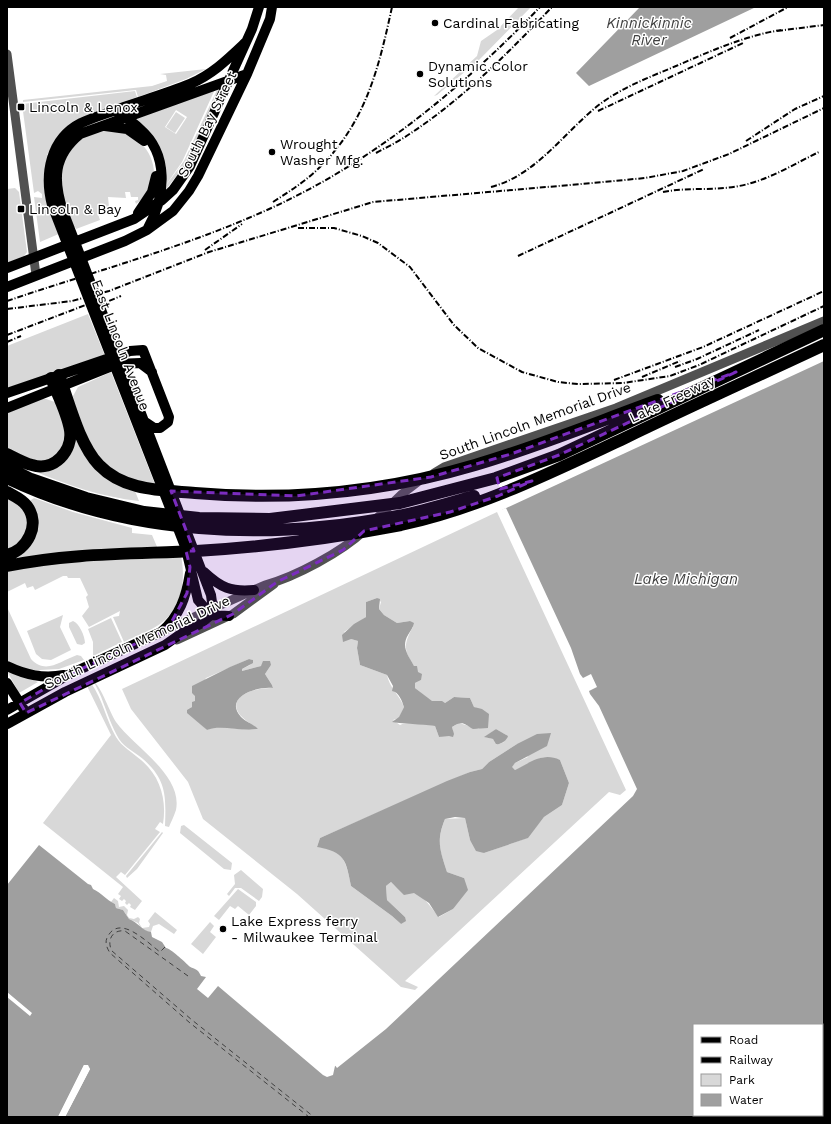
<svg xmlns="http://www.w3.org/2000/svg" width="831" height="1124" viewBox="0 0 831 1124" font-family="'Work Sans',sans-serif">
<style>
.green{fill:#d8d8d8;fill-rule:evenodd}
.water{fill:#9f9f9f;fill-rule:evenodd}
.pier{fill:#fff}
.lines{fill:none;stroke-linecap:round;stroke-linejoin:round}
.ferry{stroke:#404040;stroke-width:1;stroke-dasharray:5 4;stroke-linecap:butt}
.minor{stroke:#515151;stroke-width:9}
.major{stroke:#000;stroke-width:10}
.highway{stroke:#000;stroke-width:12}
.rail{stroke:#000;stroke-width:2;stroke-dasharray:6 2 1 2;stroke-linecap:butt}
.marked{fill:#7b2cbf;fill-opacity:0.2;stroke:#7b2cbf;stroke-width:3;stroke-dasharray:8 5;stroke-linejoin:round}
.poi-dot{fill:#000;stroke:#fff;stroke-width:1.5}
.labels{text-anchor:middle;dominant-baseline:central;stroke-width:3;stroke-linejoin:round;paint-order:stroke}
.poi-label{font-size:14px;fill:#000;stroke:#fff;text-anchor:start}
.street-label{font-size:14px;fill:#000;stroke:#fff}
.water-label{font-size:15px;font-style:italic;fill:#404040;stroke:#fff}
</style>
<rect width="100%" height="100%" fill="#fff"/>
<path class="green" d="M519,7h12l-52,53 -42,35 -3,1 43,-40 4,-15 16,-11z
M206,69l-20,10 -48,18 -2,-7 -113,12v-2l129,-14 15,-5 -1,-6 -6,-1z
M216,87l-34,75 -16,23v-18l-4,-14 -29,-36zM176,110l11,7 -11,17 -11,-7z
M217,90l2,1 -32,71 -23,30v-4l20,-27z
M135,91l2,6c-37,13 -72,20 -90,58h21c5,-7 9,-15 16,-19 52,-27 96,39 52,68l-1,-3 3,-1v-3h-7l-1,-5h-5l1,6 -18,-1 1,10 -11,7 2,6 -24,9 -1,-2 -35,15 -6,-45 8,1v-4l-4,-3 -4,2 -12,-89z
M176,112l9,6 -10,15 -9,-6z
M15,188l4,4 8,60 -3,4 -17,7v-74z
M88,314l17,42 -98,32v-42z
M111,372l45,115 -31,-8 -25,-20 -9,-13 -17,-43 -1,-7 5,-9z
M42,399h4l9,3 10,23 1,15 -12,18 -14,4 -33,-12v-39z
M73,432l9,15 53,44 4,10c-37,-4 -73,-16 -107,-31l13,-1z
M7,496l8,4 12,14 -1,23 -19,14z
M34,498l39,14 59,16v5l20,2 6,14 -147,11 15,-11 2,-47z
M497,512l129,278 -6,5 -11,-3 -204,189 13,6 -3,3 -14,-3 -104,-93 -94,-75 -15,-37 -57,-73 -9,-20zM377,598l4,4 -2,7 5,6 13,8 13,-2 3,6c-16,27 -1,29 8,53l-6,3v5l16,13h6l8,2 9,-6 16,1 4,9 13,6 -8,16 -20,-6 -7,4 1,4 -14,6 -4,-11c-10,-2 -27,-5 -35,-1l-7,-5 6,-2 5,-11c-4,-11 -15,-20 -17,-32l-27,-10 -3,-17 1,-7 -7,-2 -7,-7 22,-15v-15zM249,659l4,1 -3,5 -8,4v2l19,-5 10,-1 -6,9 7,11 1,3c-15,-1 -48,7 -33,27 5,6 12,9 18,14 -16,4 -37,-7 -51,1l-17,-16v-4l5,-8v-6l11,-18zM496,729l10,6 -2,7 -5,2 -6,-5 -8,-2zM517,744l11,13 -13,6 -4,4 4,3 28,-13 17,3 9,23 -7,22 -18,12 -17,21 -43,15 -14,-13 -5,-22 -20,1c-9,23 -5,31 2,53l17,6 -11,31 -14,8c-8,-9 -14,-20 -25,-25 -11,-4 -14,0 -23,-10l-5,4 1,14 18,17 -4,7 -9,-8 -41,-30c-2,-11 -5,-28 -15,-35 -5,-3 -13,-3 -19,-4l3,-9 150,-66 12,-3 7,-7z
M181,556c5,23 1,53 -21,68 -10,7 -25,12 -36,18l-11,-25 6,-1 1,-5 -31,16 -7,-11 7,-9 -3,-10 2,-2 -8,-17h-12l-1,-2h-4l-28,14 -2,-4 -6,2 -2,-5 -18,9v-20l4,-2 49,-7z
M7,607l24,52c15,16 29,2 46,-4l4,1 3,4 -25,9 -19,1 -1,3 -25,-8 -7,-5z
M63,615l-3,12 11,23 -20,10 -9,-1 -6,-5 -9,-23z
M111,618l11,24 -29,14v-14l-5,-13z
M73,621c6,2 12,15 12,22l-3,2 -5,-1 -8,-17v-4z
M7,671l31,11 -19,11z
M94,682c7,4 16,31 22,40 17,24 67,53 60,88 -2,6 -5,12 -7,17l-4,-1c1,-29 2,-46 -22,-67 -8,-7 -18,-11 -24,-20 -7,-12 -11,-24 -16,-37 -2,-7 -6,-13 -9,-20z
M91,683c12,17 15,37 25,54 6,10 16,15 25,23 19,16 26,39 22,64l-3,-2 -5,7 5,3 -35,43 -4,-3 -5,5 26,24 -7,9 -5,-3 1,-2 -2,-2 -2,2 -2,-2 1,-2 -2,-2 -2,2 -3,-2 2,-3 -3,-2 5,-7 -80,-64 68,-88 -24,-49z
M184,825l48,38 -1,7 -7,-1 -44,-36 1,-7z
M162,832l1,1 -26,36 -10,9 -1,-2z
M241,870l22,19 -1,8 -3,4 -18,-13h-6l-6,8 -2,-2 8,-10 -1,-9z
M238,889l18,13v4l-7,9 -11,-9 -3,3 -5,-3 -11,14 -5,-4z
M114,898l4,3 1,6 5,-1 4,4 -1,5 2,3 5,1 4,-2 2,2 -1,4 3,5 7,-1 1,-3 -2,-3 7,-9 22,18 -3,4 -15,-10 -6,2 -2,6c-5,1 -11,-5 -13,-9l-9,-4 -6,-9 -7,-2 -1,-4 -4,-2z
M210,922l4,4 -4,6 6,5 -13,17 -12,-10z"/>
<path class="water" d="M640,7h116l-167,79 -13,-13z
M824,361v756h-759l25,-48 -6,-4 -26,52h-51v-120l23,19 2,-3 -25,-21v-107l32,-40 49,39 3,1 2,4c9,4 13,11 22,15l1,4 7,2 6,9c9,3 13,12 22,13l1,5 10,5 4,6c5,1 18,13 22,17 2,3 7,3 10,6 1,1 2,3 3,5l5,1 -9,12 11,9 10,-12 105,89 4,2 6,-2 2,-9 42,-31 257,-242 -132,-283zM694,1025h128v90h-128z
M377,598l3,1 -1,10 5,6 13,8 13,-2 4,2c-1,5 -4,8 -6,12 -7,12 0,20 6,31h3l1,6 4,2 -1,6 -6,3v5l17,13h10l3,2 9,-6 16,1 4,9 8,2 7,5 -1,14 -15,1c-9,-5 -10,-9 -21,-2l2,7 -1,3 -4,-1 -10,1 -4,-11c-16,-2 -29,-2 -43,-4l7,-5 5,-10c-2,-6 -5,-15 -12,-16l1,-5 -6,-11 -27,-10 -3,-17 1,-7 -7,-2 -8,3 -1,-7 12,-11 12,-7v-15z
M249,659l4,1v3l-11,6v2l19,-5 2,-5h7l1,4 -6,9 7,11 1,3c-16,-2 -50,9 -32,29 5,5 14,8 17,12 -17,3 -37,-5 -51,1l-20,-17v-3l5,-3v-5l3,-1v-5l-3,-3v-7l38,-19z
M496,729l12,7c-1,4 -7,9 -12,8l-3,-5 -9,-2z
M551,733l-4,13 -32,17 -3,4 3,3c16,-8 28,-18 45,-10l9,23 -7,22 -18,12 -16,21 -44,15 -8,-2 -6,-11 -5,-22 -10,-1 -10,2c-9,22 -5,31 2,53l17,6 4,12 -15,19 -15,8 -9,-14 -15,-10 -10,2 -13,-13 -5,4 1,14 18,17 1,4 -5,3 -9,-8 -41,-30c-5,-26 -6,-34 -34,-39l3,-9 127,-57 23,-9 12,-3 7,-7 28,-18 20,-10z"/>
<path class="pier" d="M506,508l65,140 9,26 3,4 8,-4 6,13 -8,4 1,3 9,12 38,83 -4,7 -247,233 -49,39 -3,-4 41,-30 257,-242 -131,-282z
M84,1065h4l2,4 -25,48h-2l25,-48 -2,-2 -26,50h-2z"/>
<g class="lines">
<path class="ferry" d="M165,947l-5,5c-12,-9 -40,-38 -52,-16 -4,6 -1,12 2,17l80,70 119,94
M188,976l-63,-45c-12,-2 -19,9 -13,20l80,69 122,97"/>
<path class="minor" d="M7,54l29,221
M434,473l10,-6 172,-59 208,-87
M375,520l27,-26 17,-13
M163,631l102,-46c30,-8 77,-33 100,-55
M177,640l56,-26 41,-30"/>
<path class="major" d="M119,115c9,2 14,8 21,14 29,25 26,67 8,99
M105,126l22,3 17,12
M138,213l14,-21 4,-16
M7,268l127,-49 28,-19 11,-10 17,-24 62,-137 7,-22
M7,287l118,-46 22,-11 26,-19 16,-20 9,-15 49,-102 23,-55 2,-12
M7,393l123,-42 13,-1 26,67 -1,5 -8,6h-6l-9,-6
M7,408l110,-44 23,-1 12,9
M204,572c17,16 27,20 50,18
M229,616l-18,-1 -13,-15 -12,-51 -134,-344c-8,-31 -2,-66 29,-82 13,-6 27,-10 40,-15 23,-8 47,-15 69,-24 23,-10 38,-25 56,-42
M7,666c19,9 36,13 57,9
M7,683l16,25
M7,710l63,-36 91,-42c19,-16 25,-35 29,-59
M7,724l58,-32 100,-47 17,-12 18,-9 11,-9 2,-5 -2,-15 -148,-384c-10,-31 -10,-55 17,-77l167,-60"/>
<path class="highway" d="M59,375c10,27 20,69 40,90 25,26 62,25 96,28 94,8 189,-1 280,-28 62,-18 122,-43 183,-65
M7,454c8,4 17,9 25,11 22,7 41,-14 38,-35 -3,-18 -13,-36 -19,-52
M7,467l24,12 55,19 58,14 55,6 71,1 130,-16 96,-25 63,-23 265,-125
M7,478c121,58 261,63 391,38 26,-5 51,-13 76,-20
M7,492c7,4 15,7 20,14 14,19 0,44 -20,49
M7,566c61,-13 127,-12 189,-15 69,-4 137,-13 205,-26 79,-17 151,-53 224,-87 66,-32 133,-62 199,-93"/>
<path class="rail" d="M777,31l47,-6
M730,38l58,-31
M598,111l145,-68
M746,141l49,-32 29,-13
M376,153c11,-6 22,-11 32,-18 54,-35 100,-82 144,-128
M491,187c46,-12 73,-55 109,-83 23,-17 50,-27 76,-38 35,-15 68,-30 105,-36
M663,192c25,-5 51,-1 76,-6 28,-5 55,-22 80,-34
M273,202c17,-11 33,-21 47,-35 46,-45 59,-100 72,-160
M298,228h36l28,8 16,7 32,24 44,58 24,23 44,24 36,10 20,2 45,-1 47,-7 29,-11 125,-59
M205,250l37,-26
M518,256l186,-87
M7,301c91,-31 187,-56 275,-98 98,-47 183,-118 258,-196
M99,305l22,-9
M7,309l65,-8 37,-10 100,-39 164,-50 220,-19 52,-5 38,-7 46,-17 95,-46
M7,335l97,-37
M7,342l14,-6
M675,367l22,-8 62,-29
M642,377l38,-16
M614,380l89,-33 121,-56"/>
</g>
<path class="marked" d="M736,372l-177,83 -62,23 3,11 32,-8 -34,15 -48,16 -86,19 -21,19 -66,32 -44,32 -207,99 -6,-10 50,-29 91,-42 10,-9 16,-30 3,-26 -4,-16h8l-23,-60 125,5 135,-19 80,-23z"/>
<g class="poi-dot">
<circle cx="435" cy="23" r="4"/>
<circle cx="420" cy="74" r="4"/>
<rect x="17" y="103" width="8" height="8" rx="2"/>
<circle cx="272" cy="152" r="4"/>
<rect x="17" y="205" width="8" height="8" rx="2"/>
<circle cx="223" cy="929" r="4"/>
</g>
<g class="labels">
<g class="poi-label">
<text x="443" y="23">Cardinal Fabricating</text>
<text x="428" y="66">Dynamic Color<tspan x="428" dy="16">Solutions</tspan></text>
<text x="29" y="107">Lincoln &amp; Lenox</text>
<text x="280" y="144">Wrought<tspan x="280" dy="16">Washer Mfg.</tspan></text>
<text x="29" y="209">Lincoln &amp; Bay</text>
<text x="231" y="921">Lake Express ferry<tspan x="231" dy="16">- Milwaukee Terminal</tspan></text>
</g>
<g class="street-label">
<text transform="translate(207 124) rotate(-64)">South Bay Street</text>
<text transform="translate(121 345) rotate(69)">East Lincoln Avenue</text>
<text transform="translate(672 399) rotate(-25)">Lake Freeway</text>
<text transform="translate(535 421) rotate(-20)">South Lincoln Memorial Drive</text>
<text transform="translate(137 642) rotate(-25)">South Lincoln Memorial Drive</text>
</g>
<g class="water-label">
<text x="649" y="23">Kinnickinnic<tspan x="649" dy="17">River</tspan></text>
<text x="686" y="579">Lake Michigan</text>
</g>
</g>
<rect width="831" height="1124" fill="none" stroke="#000000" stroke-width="16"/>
<rect x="693" y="1024" width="130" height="92" fill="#ffffff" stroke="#999999"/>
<rect x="701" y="1037" width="20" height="6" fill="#000000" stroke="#999999"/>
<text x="729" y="1044" font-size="12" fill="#000000">Road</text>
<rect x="701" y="1057" width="20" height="6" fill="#000000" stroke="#999999"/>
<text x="729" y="1064" font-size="12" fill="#000000">Railway</text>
<rect x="701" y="1074" width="20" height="12" fill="#d8d8d8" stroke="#999999"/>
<text x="729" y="1084" font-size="12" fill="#000000">Park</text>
<rect x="701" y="1094" width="20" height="12" fill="#9f9f9f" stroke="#999999"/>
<text x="729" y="1104" font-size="12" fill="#000000">Water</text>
</svg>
